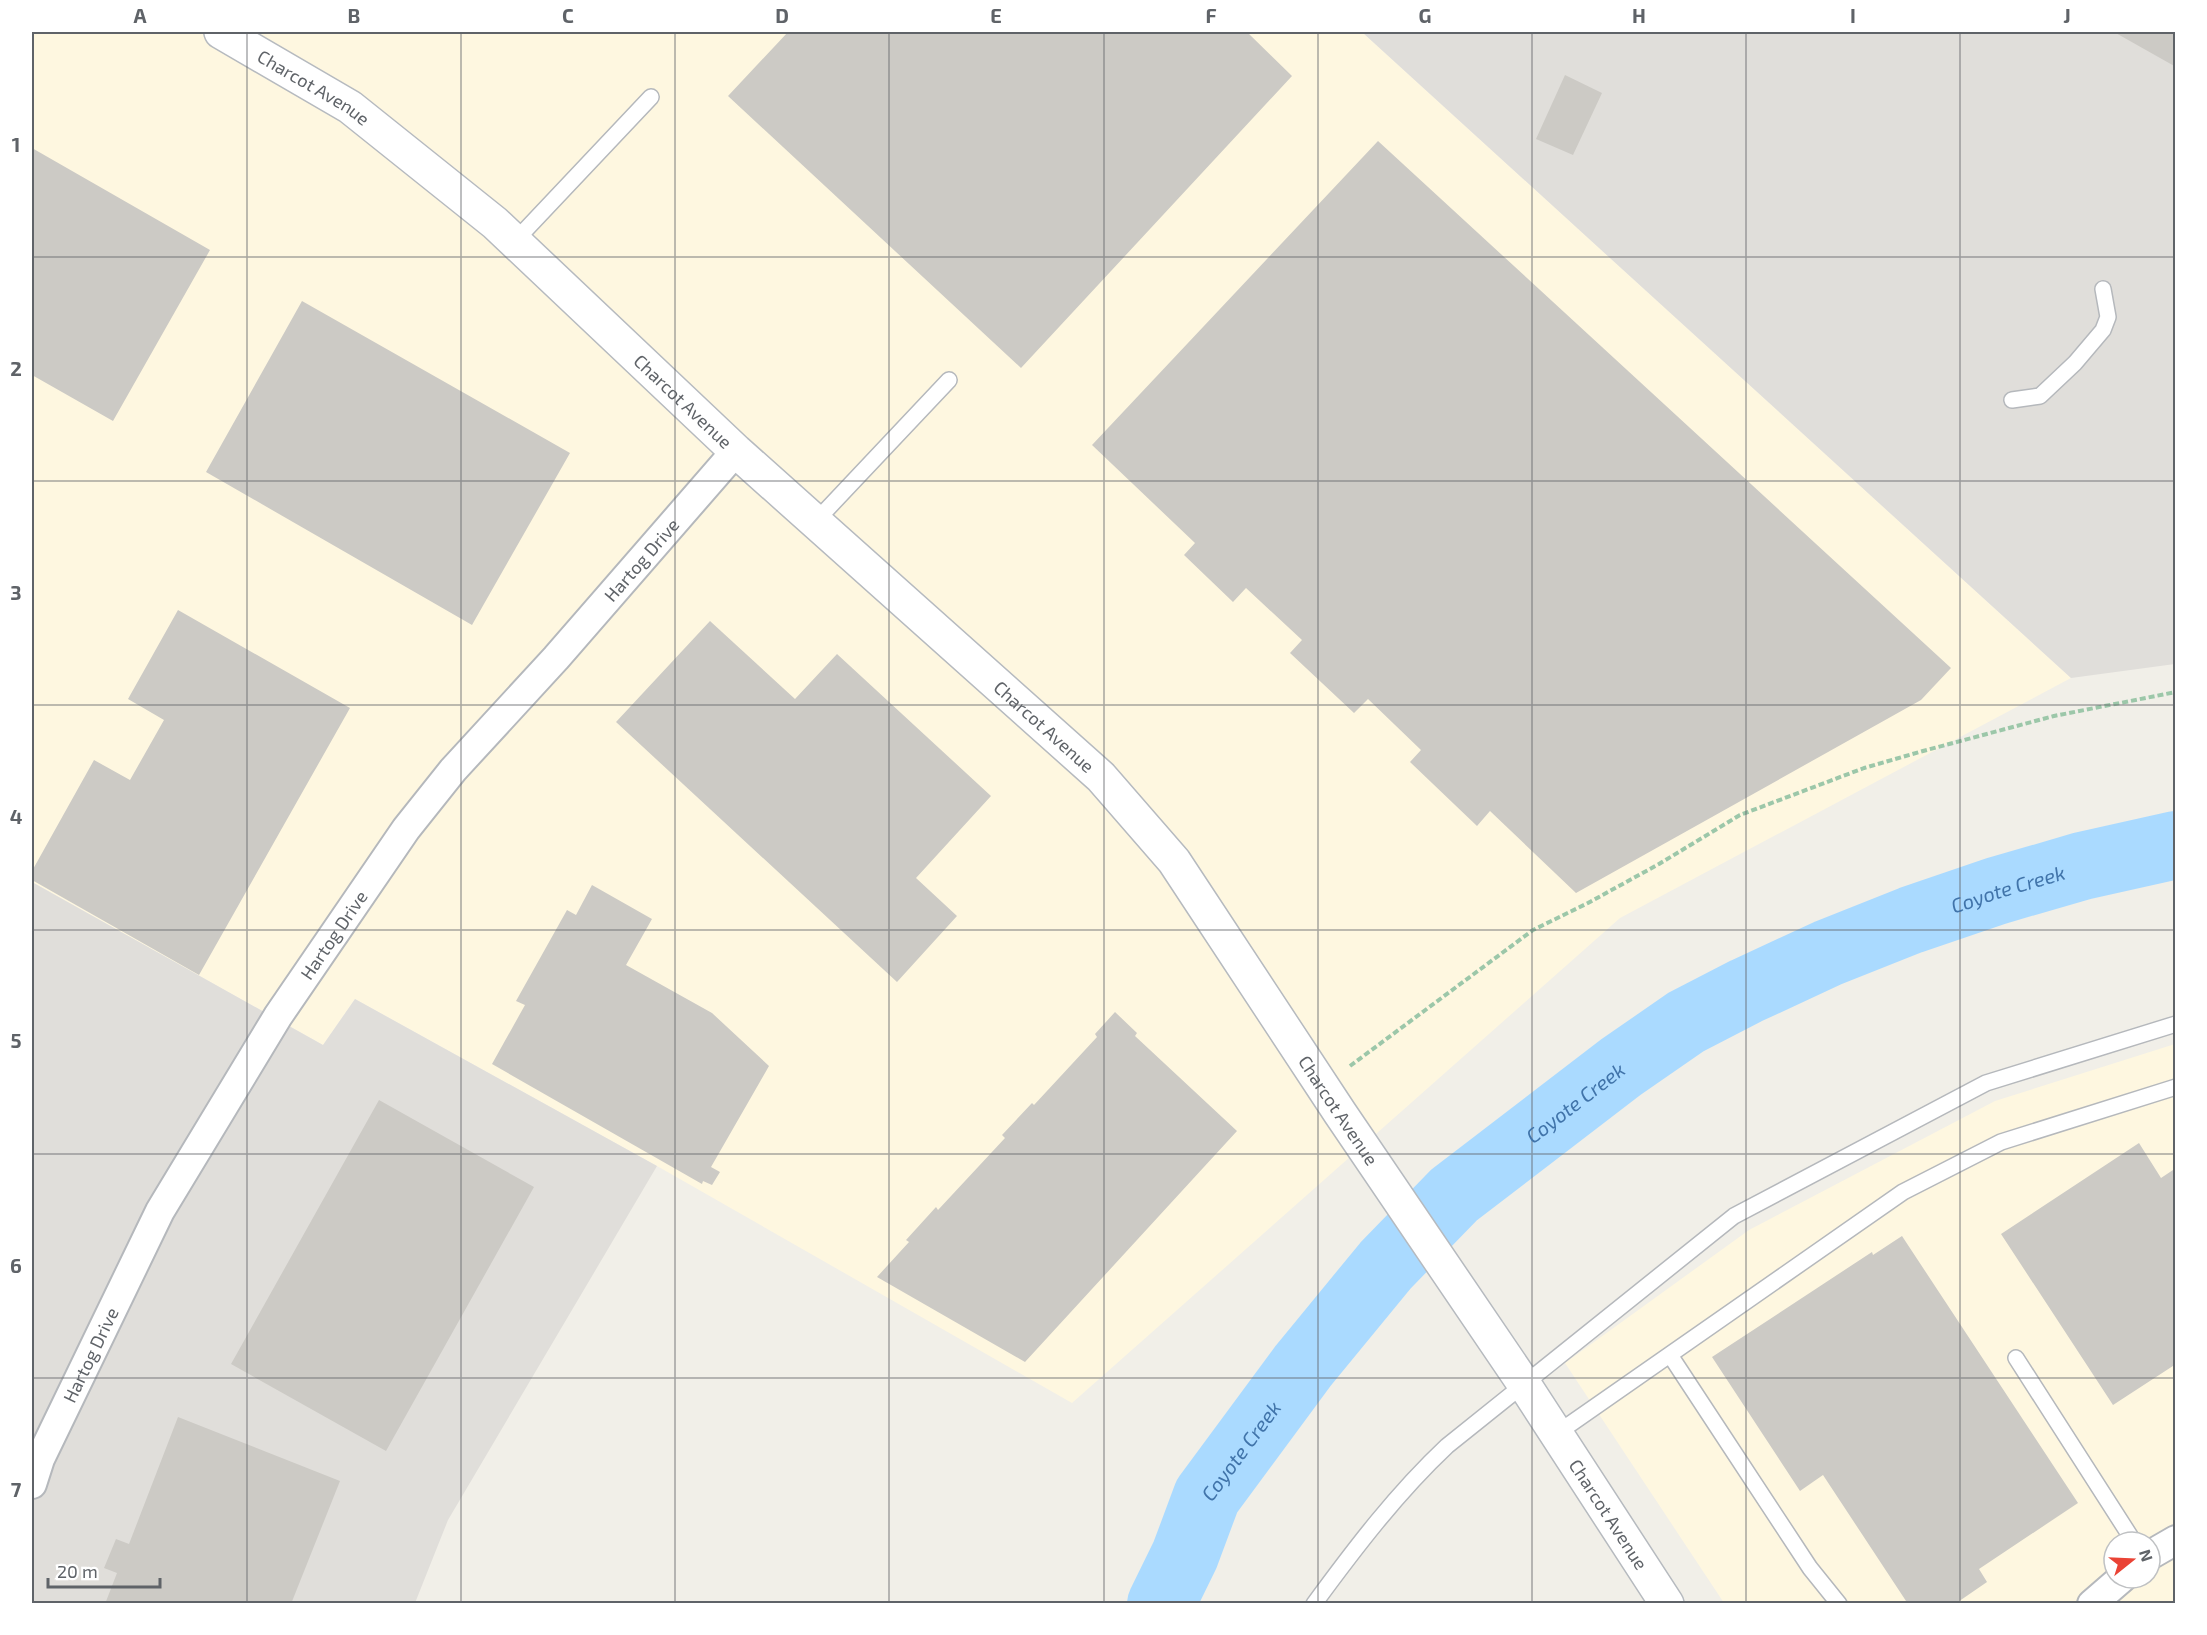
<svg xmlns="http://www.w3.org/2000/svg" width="2207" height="1635" viewBox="0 0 2207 1635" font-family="'Exo 2',sans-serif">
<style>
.commercial{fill:#fef7e0;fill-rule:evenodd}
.industrial{fill:#e0deda}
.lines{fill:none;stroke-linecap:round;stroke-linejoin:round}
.river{stroke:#aadaff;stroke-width:68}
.building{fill:#cccac5}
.lane-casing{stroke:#b5b8bc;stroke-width:18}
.street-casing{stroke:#b5b8bc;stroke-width:32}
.secondary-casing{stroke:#b6babf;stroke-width:36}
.path{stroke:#9cc7a9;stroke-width:4;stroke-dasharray:6 3;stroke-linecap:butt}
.lane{stroke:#fff;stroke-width:15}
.street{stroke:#fff;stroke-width:28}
.secondary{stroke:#fff;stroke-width:33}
.grid{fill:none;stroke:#5f6368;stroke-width:1.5;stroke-opacity:0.55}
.labels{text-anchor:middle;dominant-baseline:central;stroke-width:5;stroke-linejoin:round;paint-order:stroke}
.street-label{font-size:18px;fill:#5f6368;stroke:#fff}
.water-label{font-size:20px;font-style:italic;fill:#4174aa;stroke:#fff}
.neatline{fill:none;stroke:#5f6368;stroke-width:2}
.grid-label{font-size:20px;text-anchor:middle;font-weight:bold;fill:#5f6368}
</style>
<rect width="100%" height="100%" fill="#f1efe8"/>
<path class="commercial" d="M32,32h1330l709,646 -451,240 -548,485 -415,-237 -302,-167 -32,46 -291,-163z
M2175,1044v559h-451l-159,-240 184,-133 246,-129zM2114,1542h36v36h-36z"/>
<path class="industrial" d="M1362,32h813v632l-104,14z
M32,882l291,163 32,-46 302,167 -209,354 -33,83h-383z"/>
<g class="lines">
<path class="river" id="s1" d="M1161,1604l24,-49 22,-59 96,-130 83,-101 68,-70 167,-128 65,-45 60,-31 82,-38 83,-33 85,-29 86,-25 94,-21"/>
</g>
<path class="building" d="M788,32h459l45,44 -271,292 -293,-272z
M2114,32h62v35z
M1565,75l37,18 -29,62 -37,-16z
M1378,141l573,527 -30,32 -345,193 -86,-82 -13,15 -67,-64 11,-12 -53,-51 -14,14 -64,-60 12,-13 -56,-52 -13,14 -49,-47 11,-12 -103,-98z
M32,148l178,102 -97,171 -81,-46z
M302,301l268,152 -98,172 -266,-153z
M178,610l172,98 -151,267 -167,-95v-9l62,-111 36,20 34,-60 -36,-21z
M710,621l85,78 42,-45 154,142 -75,82 41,38 -60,66 -281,-260z
M592,885l60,34 -26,46 86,48 57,53 -58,101 9,5 -8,13 -9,-4 -1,3 -210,-120 33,-59 -9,-4 51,-91 9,5z
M1115,1012l22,21 -2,3 102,95 -212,231 -148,-85 32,-35 -3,-2 30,-33 2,3 67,-72 -3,-3 30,-32 2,2 63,-68 -2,-3z
M379,1100l155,87 -148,264 -155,-87z
M2139,1143l22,35 15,-10v196l-63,41 -112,-171z
M1902,1236l176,267 -99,66 8,13 -32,22h-47l-85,-129 -23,16 -88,-134 160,-105 1,3z
M178,1417l162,64 -49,123h-186l12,-31 -13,-5 12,-29 13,5z"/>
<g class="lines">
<g class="lane-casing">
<path id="lane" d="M515,241l136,-144
M2012,400l28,-4 35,-33 28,-33 5,-13 -5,-28
M815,522l134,-142
M1670,1355l140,213 29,36
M2016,1358l118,184
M1556,1434l347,-242 98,-50 175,-55
M1314,1604c41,-56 83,-111 133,-158l287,-230 252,-133 190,-59"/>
</g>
<g class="street-casing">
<g id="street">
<path id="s2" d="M32,1484l8,-25 120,-248 118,-195 128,-187 47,-59 103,-112 180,-207"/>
<path d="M2150,1555l26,-15"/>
<path d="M2092,1604l30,-26"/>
</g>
</g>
<g class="secondary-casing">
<g id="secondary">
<path id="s3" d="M221,32l129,75 145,116 241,228 365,326 73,84 166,252 184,271 143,220"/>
</g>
</g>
<path class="path" d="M1350,1066l183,-136 55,-27 71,-39 81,-49 124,-47 59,-17 131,-35 122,-24"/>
<use href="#lane" class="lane"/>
<use href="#street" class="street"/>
<use href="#secondary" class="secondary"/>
</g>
<path class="grid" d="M247,32v1572M461,32v1572M675,32v1572M889,32v1572M1104,32v1572M1318,32v1572M1532,32v1572M1746,32v1572M1960,32v1572M32,257h2144M32,481h2144M32,705h2144M32,930h2144M32,1154h2144M32,1378h2144"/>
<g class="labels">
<g class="street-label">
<text stroke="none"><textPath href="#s3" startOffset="108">Charcot Avenue</textPath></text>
<text stroke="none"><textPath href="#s3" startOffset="594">Charcot Avenue</textPath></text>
<text stroke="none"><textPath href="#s2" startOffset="1114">Hartog Drive</textPath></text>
<text stroke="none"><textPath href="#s3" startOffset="1080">Charcot Avenue</textPath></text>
<text stroke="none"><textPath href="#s2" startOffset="628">Hartog Drive</textPath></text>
<text stroke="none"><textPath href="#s3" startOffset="1566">Charcot Avenue</textPath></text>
<text stroke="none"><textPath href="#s2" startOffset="142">Hartog Drive</textPath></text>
<text stroke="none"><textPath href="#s3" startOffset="2052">Charcot Avenue</textPath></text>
</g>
<g class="water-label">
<text stroke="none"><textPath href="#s1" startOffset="1146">Coyote Creek</textPath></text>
<text stroke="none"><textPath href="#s1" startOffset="660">Coyote Creek</textPath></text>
<text stroke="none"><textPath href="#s1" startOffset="174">Coyote Creek</textPath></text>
</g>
</g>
<rect width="2207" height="1635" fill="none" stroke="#ffffff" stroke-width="66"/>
<g transform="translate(2132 1560) rotate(72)"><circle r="28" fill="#ffffff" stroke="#bfc1c3" stroke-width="1.5"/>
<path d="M0-4.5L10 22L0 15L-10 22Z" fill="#ea4335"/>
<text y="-9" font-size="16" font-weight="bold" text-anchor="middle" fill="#5f6368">N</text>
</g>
<path d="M48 1578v9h112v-9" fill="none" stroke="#5f6368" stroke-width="3"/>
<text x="57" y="1578" font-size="18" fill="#5f6368" stroke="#ffffff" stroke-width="4.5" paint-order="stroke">20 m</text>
<rect x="33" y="33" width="2141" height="1569" class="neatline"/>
<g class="grid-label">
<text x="140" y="23">A</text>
<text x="354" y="23">B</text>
<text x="568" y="23">C</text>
<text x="782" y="23">D</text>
<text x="996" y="23">E</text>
<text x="1211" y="23">F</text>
<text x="1425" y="23">G</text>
<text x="1639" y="23">H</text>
<text x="1853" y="23">I</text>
<text x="2067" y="23">J</text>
<text x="16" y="152">1</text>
<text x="16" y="376">2</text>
<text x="16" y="600">3</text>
<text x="16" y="824">4</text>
<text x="16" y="1048">5</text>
<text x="16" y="1273">6</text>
<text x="16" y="1497">7</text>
</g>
</svg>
